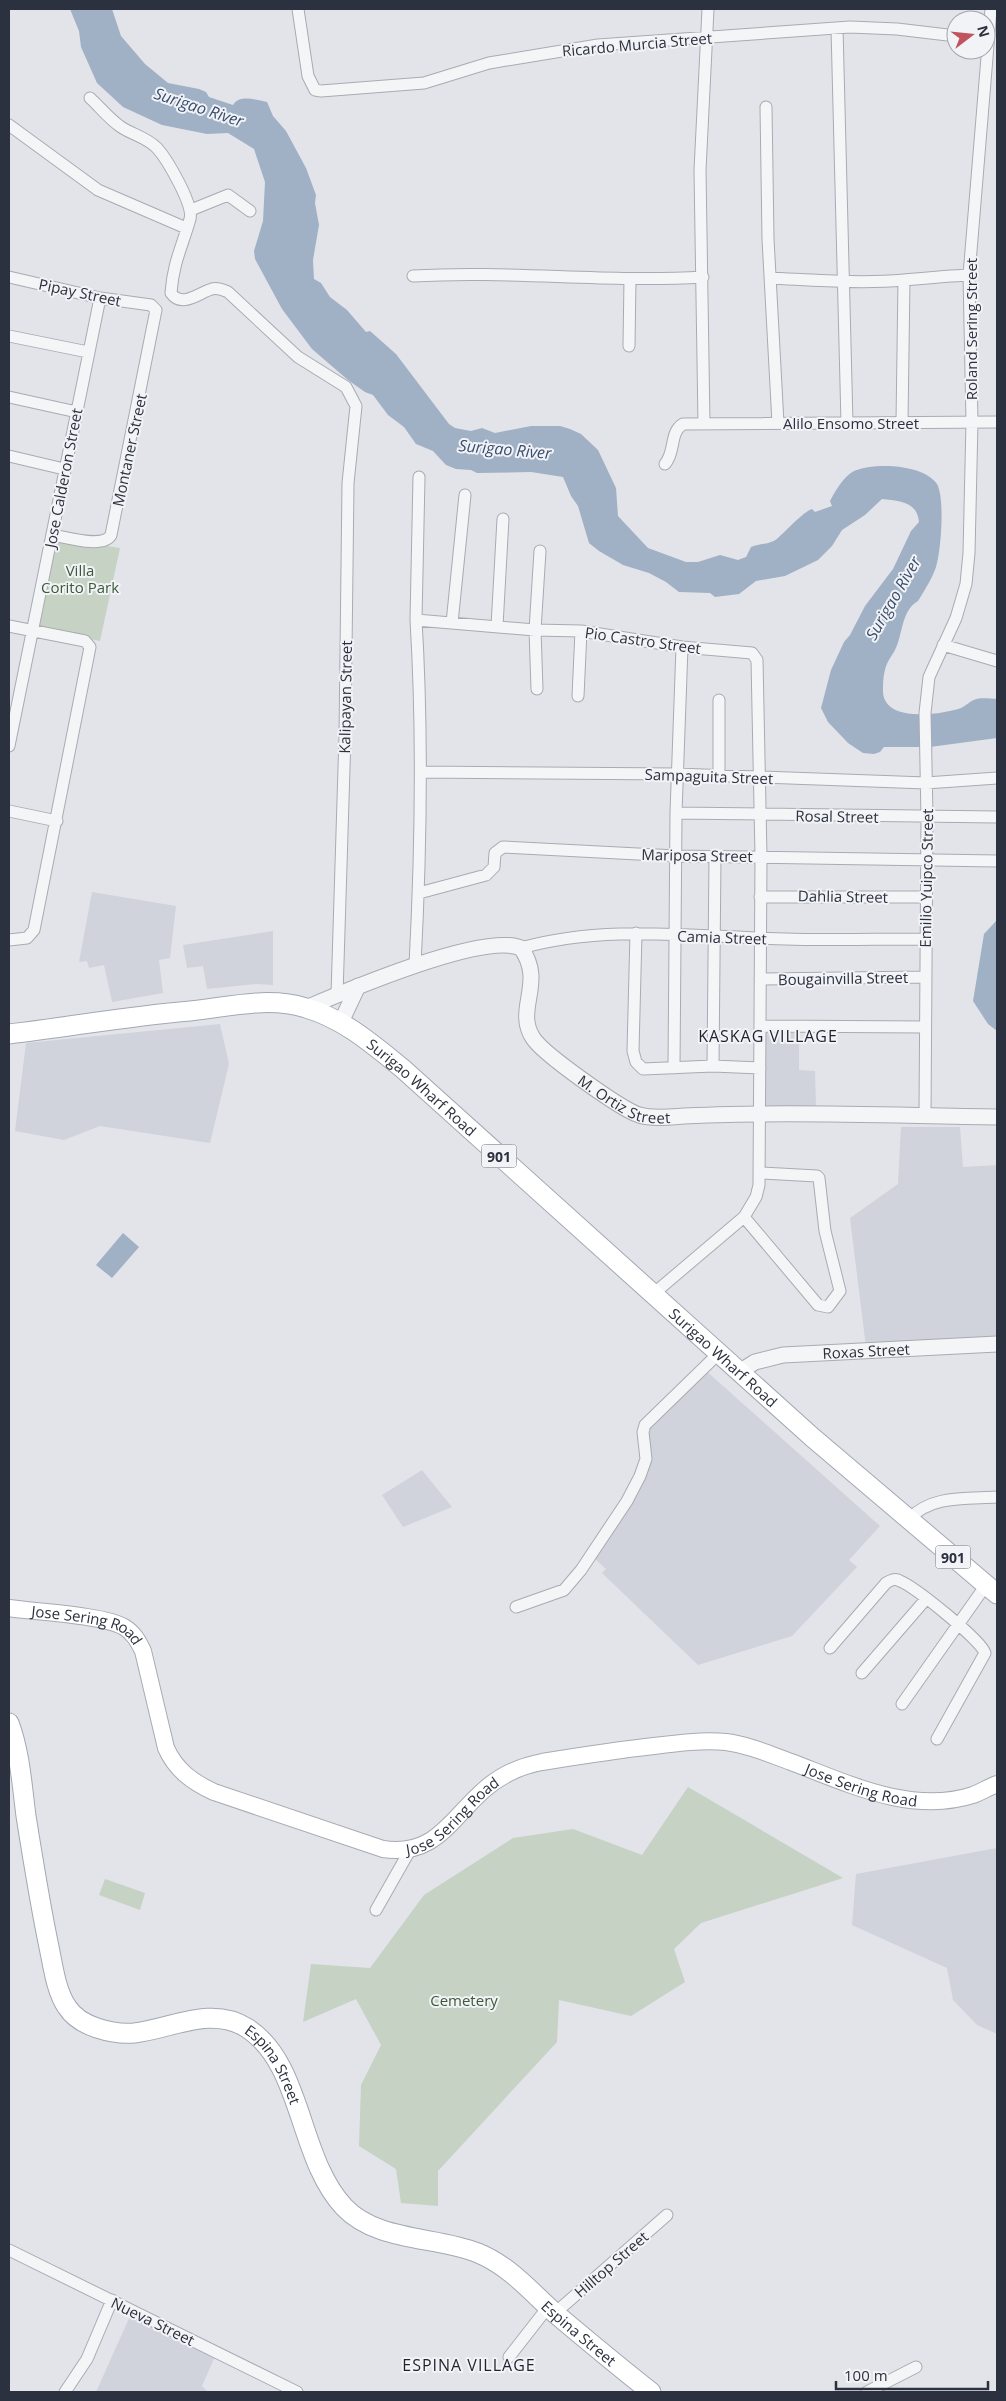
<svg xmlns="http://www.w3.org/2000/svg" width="1006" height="2401" viewBox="0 0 1006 2401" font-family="'Open Sans',sans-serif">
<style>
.built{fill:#d0d3db}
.green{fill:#c6d2c4}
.water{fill:#a0b0c5}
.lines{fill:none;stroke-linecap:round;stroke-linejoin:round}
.minor-casing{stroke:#a8abb3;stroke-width:13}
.tertiary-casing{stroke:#a8abb3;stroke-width:17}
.secondary-casing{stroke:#a8abb3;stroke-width:18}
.primary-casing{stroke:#a2a8b3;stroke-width:21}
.minor{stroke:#f4f5f7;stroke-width:11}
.tertiary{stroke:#f4f5f7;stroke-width:15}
.secondary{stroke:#fff;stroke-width:16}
.primary{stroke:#fff;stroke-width:19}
.labels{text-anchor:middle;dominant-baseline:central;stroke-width:4;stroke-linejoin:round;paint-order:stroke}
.shield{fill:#f1f3f6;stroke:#676b76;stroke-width:1}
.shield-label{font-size:14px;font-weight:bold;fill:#2c313f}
.street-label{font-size:15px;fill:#2c313f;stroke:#f1f3f6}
.park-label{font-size:15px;fill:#3e593a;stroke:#f1f3f6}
.water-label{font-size:16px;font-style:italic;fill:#394d6f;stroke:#f1f3f6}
.neighbourhood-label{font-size:16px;letter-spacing:1px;fill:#1e2230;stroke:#f1f3f6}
</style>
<rect width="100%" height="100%" fill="#e2e4e9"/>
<path class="built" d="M92,892l84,14 -6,52 -11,2 4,33 -51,9 -8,-37 -15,3 -2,-7 -8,1z
M273,931v54l-17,-1 -49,5 -4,-23 -16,2 -4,-23z
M220,1024l9,40 -19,79 -110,-17 -36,14 -49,-9 11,-88z
M765,1033h34v37l16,1 1,36 -51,-1z
M901,1127h59l3,40 34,-2v171l-131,11 -16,-129 48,-34z
M704,1369l176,157 -31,34 8,7 -65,69 -94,29 -96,-92 4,-4 -14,-13 44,-62 11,-63z
M422,1470l30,37 -49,20 -21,-32z
M997,1848v186l-20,-9 -24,-25 -6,-32 -95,-43 4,-51z
M131,2314l85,40 -14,32 6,6h-112z"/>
<path class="green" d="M54,538l66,10 -20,93 -64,-13z
M688,1787l155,91 -142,45 -27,26 11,33 -54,34 -72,-16 -2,42 -119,129v35l-37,-3 -5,-34 -37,-23 2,-61 20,-40 -25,-46 -53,23 8,-58 59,4 54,-73 89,-57 60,-9 69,26z
M105,1879l40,14 -5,17 -41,-15z"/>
<path class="water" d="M70,9h42l9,27 24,28 23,19 31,6 7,3 3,5 24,8c7,-11 22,-5 34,-3l6,14 13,15 20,37 10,27 -1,8 4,22 -6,35 1,19 7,4 9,14 17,13 19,22 4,-1 26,23 53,70 6,4 16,3 11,-3 13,5 36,-7h29l10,3 11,5 17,16 18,38 2,28 30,32 38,14h12l22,-7 18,5 8,-3 5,-10c10,-4 19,-2 27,-9 8,-7 25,-26 34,-29l3,3 17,-6 -2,-5c6,-11 13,-24 24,-30 20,-9 70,-7 83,13 8,14 4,68 -1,83 -4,12 -12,24 -18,34 -19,11 -14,38 -26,54 -8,11 -9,22 -9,36 0,32 58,24 78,17 5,-2 9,-7 13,-8 7,-3 16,-1 23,-1v39l-67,9h-46l-4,5 -6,2 -11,-1 -15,-10 -20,-21 -7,-14 10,-38 13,-28 6,-7 15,-29 28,-37 18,-38 8,-9c-2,-21 -20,-21 -37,-23l-17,16 -23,15 -10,16 -14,14 -33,16 -29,5 -17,13 -24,3 -5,-4 -31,-1 -13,-10 -17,-9 -26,-8 -24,-14 -10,-8 -11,-37 -7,-10 -8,-19 -32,-5 -54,1 -6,-3 -15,-1 -10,-4 -13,-14 -17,-7 -12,-17 -16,-12 -15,-20 -8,-3 -17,-12 -36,-31 -30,-40 -27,-50 -1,-8 9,-30 2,-39 -11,-33 -26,-16 -21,1 -45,-9 -39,-18 -26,-24 -16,-36 -2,-16z
M997,920v111l-9,-7 -15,-23 11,-67z
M123,1233l16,14 -27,31 -16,-13z"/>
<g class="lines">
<g class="minor-casing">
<path id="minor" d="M298,9l10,67 7,14 6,1 103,-8 65,-20 109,-18 252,-18 47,2 59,7
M837,28l10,395
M90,98c10,9 19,21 31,29 12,8 25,10 36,21 10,11 37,57 33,71 -8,28 -17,44 -19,74 11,16 29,-1 41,-4 6,-2 11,1 16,3l70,65 48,30 10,19 -8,77 -3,253 -8,259
M766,107l2,132 10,184
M9,125l89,65 88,38
M191,210l37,-15 22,16
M413,276c96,-6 193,7 290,1
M9,277l91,21 51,7 5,5 -45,225c-8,14 -45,2 -59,0
M770,278c44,2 90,6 134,2 22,-2 43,-4 65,-5
M9,336l79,16
M629,346l1,-67
M9,397l68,15
M902,422l2,-142
M704,424l-4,-254 8,-161
M9,456l55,13
M665,464c11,-13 4,-31 18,-40l314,-2
M416,620l3,-143
M452,623l13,-128
M9,626l76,15 5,6 -56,283 -7,8 -18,2
M497,626l6,-107
M943,645l54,16
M537,689l-2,-59 5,-79
M578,696l3,-65
M9,746l91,-448
M421,772l256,2 249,9 71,-5
M719,775v-75
M9,811l48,10
M676,813l321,4
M419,893l67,-18 8,-8 1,-14 8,-6 173,9 321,5
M760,897h166
M636,933l-3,118 3,11 7,7 70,-3 47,2
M521,948c77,-22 159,-13 237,-10 55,3 111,1 167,1
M415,965c6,-115 8,-230 1,-345l119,10 46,1 101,16 70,6 5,7 4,196 -2,329 -3,12 -12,20 -92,78
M760,979l165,-2
M760,1026l165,1
M713,1066l2,-210
M674,1068l2,-255 6,-166
M925,1115l2,-297 -2,-105 4,-36 27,-59 10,-34 3,-31 3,-131 -3,-147 22,-266
M744,1217l74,88 10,2 12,-16 -15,-60 -6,-53 -2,-2 -57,-3
M909,1519c23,-24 56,-20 88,-22
M516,1607l48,-17 17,-20 46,-69 13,-25 6,-17 -3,-27 2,-7 73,-71
M830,1648l56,-65c5,-3 9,-5 14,-2 15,6 81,59 85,72l-48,86
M862,1673l64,-74
M902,1704l84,-119
M376,1910l34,-60
M9,2250l288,142
M555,2313l112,-98
M509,2357l39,-50
M65,2392l22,-33 25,-59
M867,2392l49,-25"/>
</g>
<g class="tertiary-casing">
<g id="tertiary">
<path id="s1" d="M306,1008c40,-17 178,-76 215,-60 25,35 -7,61 12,90 10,16 88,71 106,77 14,4 30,2 45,1 25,-1 50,-2 76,-2 79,-1 158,2 237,3"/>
<path d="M341,1022l17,-36"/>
<path id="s2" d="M739,1372l16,-10 28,-7 214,-11"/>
</g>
</g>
<g class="secondary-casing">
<g id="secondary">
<path id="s3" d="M9,1608c26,4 95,7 115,19 10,6 14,14 19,24l23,97c10,22 26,34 48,44l169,57c53,8 68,-31 102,-60 16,-14 36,-23 57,-27 37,-6 75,-12 112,-16 24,-3 48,-6 72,-4 23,3 43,12 65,20 56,21 120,53 182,33 8,-3 16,-8 24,-11"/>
</g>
</g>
<g class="primary-casing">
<g id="primary">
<path id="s4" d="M9,1034c60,-7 120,-18 181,-23 39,-4 78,-15 116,-3 38,11 66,36 96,60l410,369 185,157"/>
<path id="s5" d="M9,1723c11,29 13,62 17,93 7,44 14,88 23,131 4,19 7,44 18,60 7,11 18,17 30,21 12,4 25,6 37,5 37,-4 77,-28 113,-5 56,36 51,130 97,179 33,35 92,29 134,46 32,13 54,40 79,62 31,26 62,52 94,77"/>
</g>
</g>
<use href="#minor" class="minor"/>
<use href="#tertiary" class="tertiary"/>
<use href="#secondary" class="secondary"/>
<use href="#primary" class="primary"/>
</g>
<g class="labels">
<g class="shield">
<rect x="481.5" y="1144.5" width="35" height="23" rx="4"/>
<rect x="935.5" y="1545.5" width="35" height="23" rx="4"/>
</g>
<g class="shield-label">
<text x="499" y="1156">901</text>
<text x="953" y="1557">901</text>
</g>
<g class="street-label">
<text transform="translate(637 44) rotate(-5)">Ricardo Murcia Street</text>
<text transform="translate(80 292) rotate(12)">Pipay Street</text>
<text transform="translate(971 329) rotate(-90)">Roland Sering Street</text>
<text x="851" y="423">Alilo Ensomo Street</text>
<text transform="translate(129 450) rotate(-78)">Montaner Street</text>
<text transform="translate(63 478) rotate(-79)">Jose Calderon Street</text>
<text transform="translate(643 640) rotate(8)">Pio Castro Street</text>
<text transform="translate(345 697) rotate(-89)">Kalipayan Street</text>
<text transform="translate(709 776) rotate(2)">Sampaguita Street</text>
<text transform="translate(837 816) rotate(1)">Rosal Street</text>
<text transform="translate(697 855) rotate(1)">Mariposa Street</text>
<text transform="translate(926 878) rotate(-89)">Emilio Yuipco Street</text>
<text transform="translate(843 896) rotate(1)">Dahlia Street</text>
<text transform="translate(722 937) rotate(2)">Camia Street</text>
<text transform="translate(843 978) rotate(-1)">Bougainvilla Street</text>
<text stroke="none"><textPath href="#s4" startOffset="441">Surigao Wharf Road</textPath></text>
<text stroke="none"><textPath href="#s1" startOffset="432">M. Ortiz Street</textPath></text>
<text stroke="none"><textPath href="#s2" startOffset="131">Roxas Street</textPath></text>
<text stroke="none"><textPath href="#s4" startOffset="846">Surigao Wharf Road</textPath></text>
<text stroke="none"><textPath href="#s3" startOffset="81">Jose Sering Road</textPath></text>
<text stroke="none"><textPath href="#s3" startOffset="1009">Jose Sering Road</textPath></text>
<text stroke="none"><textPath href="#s3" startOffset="574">Jose Sering Road</textPath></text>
<text stroke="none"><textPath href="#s5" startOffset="528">Espina Street</textPath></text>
<text transform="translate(611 2264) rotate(-41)">Hilltop Street</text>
<text transform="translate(153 2321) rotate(26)">Nueva Street</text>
<text stroke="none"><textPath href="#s5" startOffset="962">Espina Street</textPath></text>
</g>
<g class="park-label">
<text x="80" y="570">Villa<tspan x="80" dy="17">Corito Park</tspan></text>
<text x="464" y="2000">Cemetery</text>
</g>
<g class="water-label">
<text transform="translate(199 107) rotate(18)">Surigao River</text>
<text transform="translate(505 449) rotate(5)">Surigao River</text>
<text transform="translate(893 598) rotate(-60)">Surigao River</text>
</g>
<g class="neighbourhood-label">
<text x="768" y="1036">KASKAG VILLAGE</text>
<text x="469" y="2365">ESPINA VILLAGE</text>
</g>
</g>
<rect width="1006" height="2401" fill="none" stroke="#2c313f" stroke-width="20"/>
<g transform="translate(971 35) rotate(74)"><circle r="24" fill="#f1f3f6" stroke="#a2a5ad"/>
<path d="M0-4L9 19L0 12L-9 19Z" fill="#c1535c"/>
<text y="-8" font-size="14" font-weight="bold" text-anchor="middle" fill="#2c313f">N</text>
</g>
<path d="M836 2381v8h152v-8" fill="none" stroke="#2c313f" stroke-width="2.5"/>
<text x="844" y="2381" font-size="15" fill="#2c313f" stroke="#f1f3f6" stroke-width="4" paint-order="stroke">100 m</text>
</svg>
